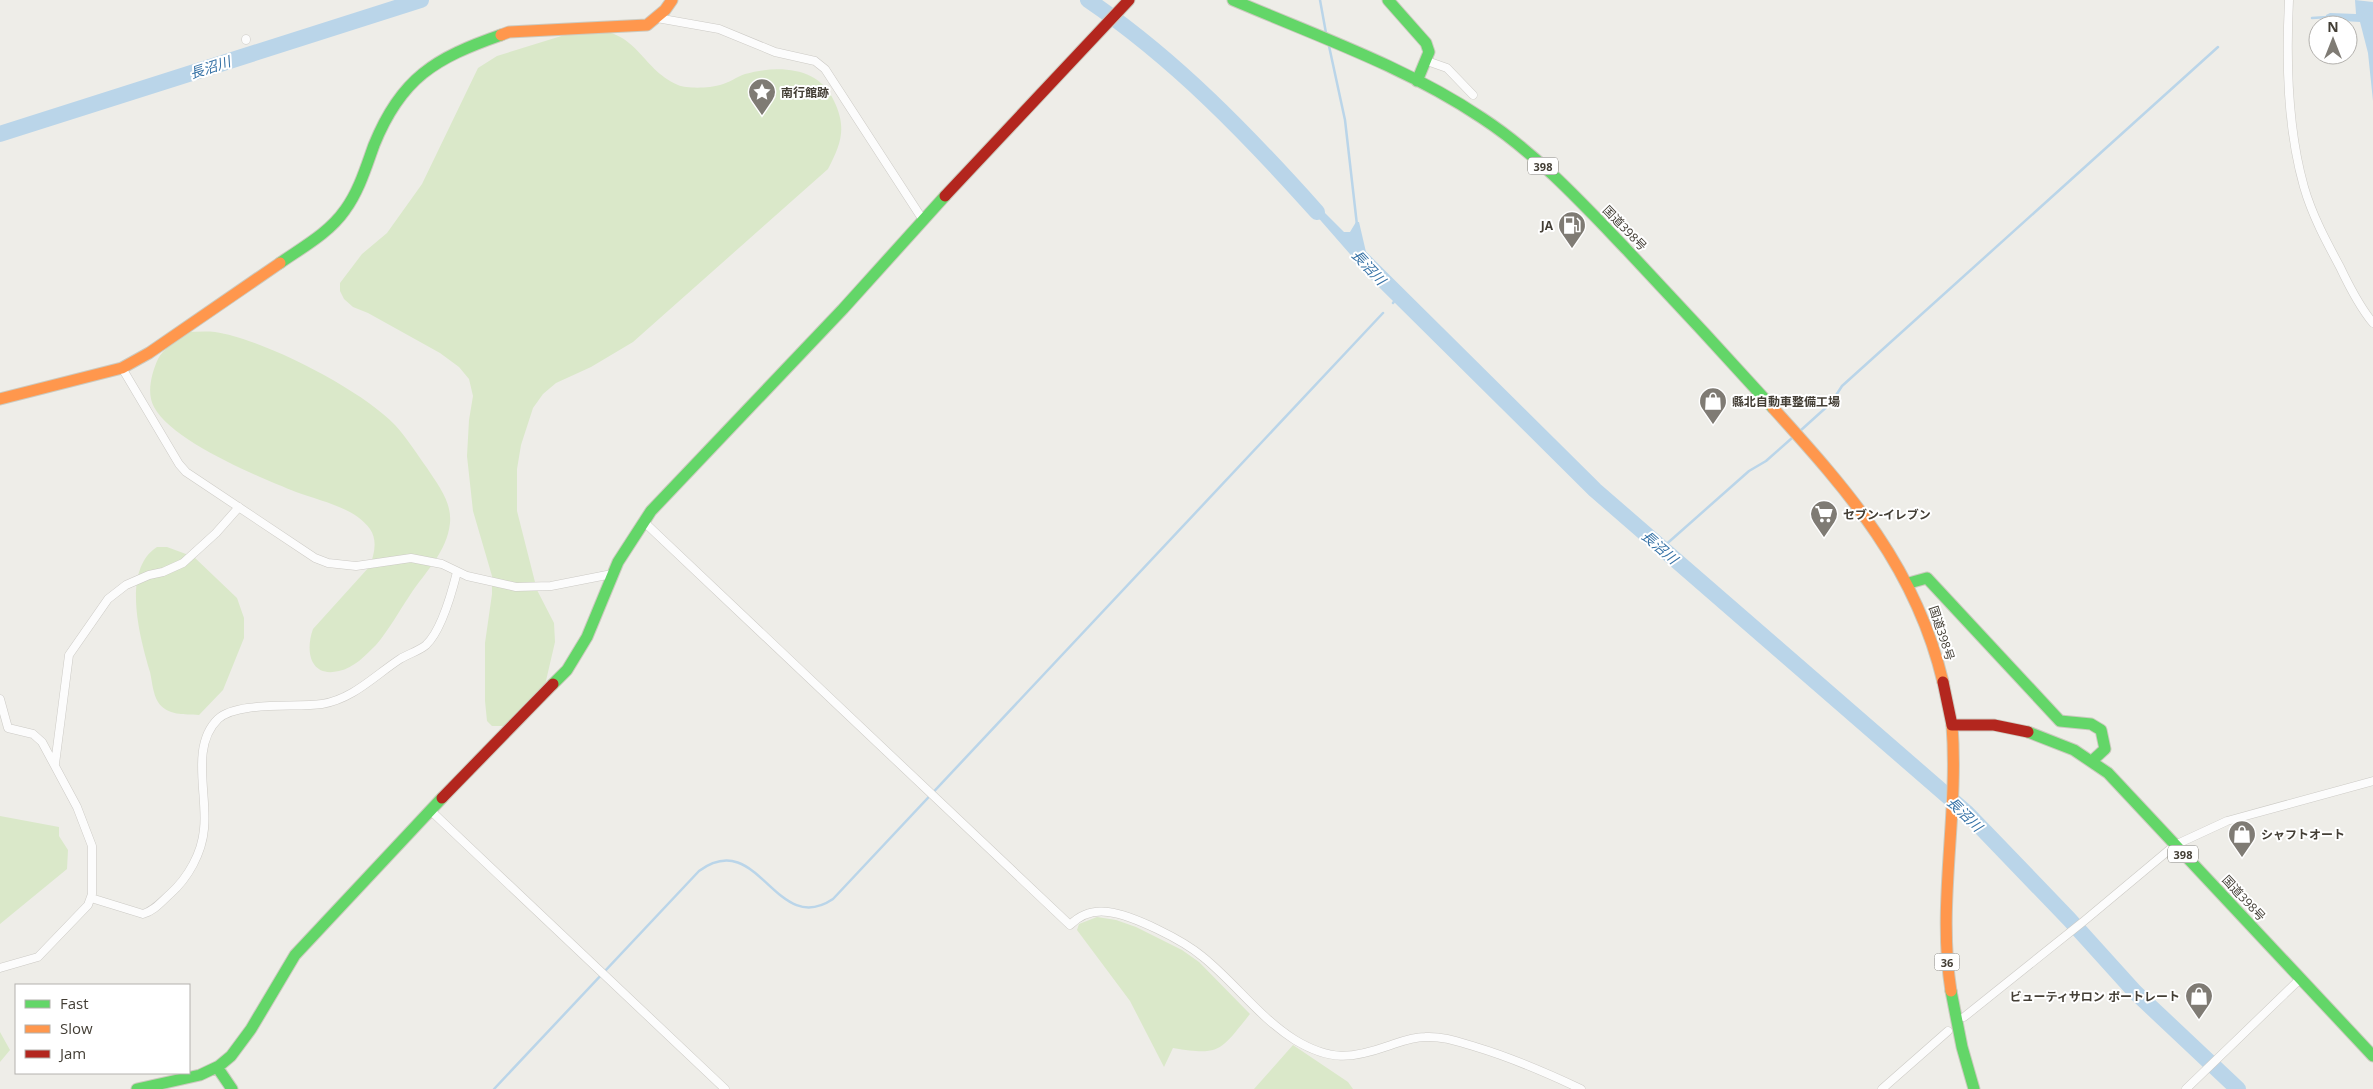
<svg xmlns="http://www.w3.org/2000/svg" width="2373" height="1089" viewBox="0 0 2373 1089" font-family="'Open Sans','Noto Sans JP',sans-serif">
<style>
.green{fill:#dae8c9}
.water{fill:#bad5e9}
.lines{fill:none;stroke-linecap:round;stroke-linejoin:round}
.stream{stroke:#bad5e9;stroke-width:2.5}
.river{stroke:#bad5e9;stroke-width:16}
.street-casing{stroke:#cccac5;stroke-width:9}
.fast-casing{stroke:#cccabf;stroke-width:13}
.slow-casing{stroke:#cccabf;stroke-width:13}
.jam-casing{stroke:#cccabf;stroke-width:13}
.street{stroke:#fcfcfc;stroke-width:8}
.fast{stroke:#63d668;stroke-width:11}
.slow{stroke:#ff974d;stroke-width:11}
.jam{stroke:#b3261e;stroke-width:11}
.labels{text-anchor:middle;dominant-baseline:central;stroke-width:4;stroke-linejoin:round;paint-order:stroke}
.shield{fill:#fff;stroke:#7b7872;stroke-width:1}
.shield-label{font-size:11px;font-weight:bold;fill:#433e35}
.poi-label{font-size:12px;font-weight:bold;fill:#433e35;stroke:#fff;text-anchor:start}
.street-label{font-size:12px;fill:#433e35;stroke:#fff}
.water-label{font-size:14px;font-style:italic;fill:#3672a6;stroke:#fff}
</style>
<rect width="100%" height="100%" fill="#eeede8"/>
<path class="green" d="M584,29c56,0 54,38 94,56 10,4 32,3 42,0 9,-2 16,-8 25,-11 32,-9 74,-8 89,27 13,27 7,43 -6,68l-195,173 -42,25 -35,16 -13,11 -10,14 -12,37 -4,24v42l20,79 17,33 1,19 -10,43 -27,37 -14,4h-12l-5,-5 -2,-20v-58l7,-49v-18l-19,-65 -6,-55 2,-36 4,-24 -4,-17 -10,-12 -19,-14 -72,-40 -15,-6 -9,-8 -4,-8v-8l22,-29 25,-21 35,-49 56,-116 19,-12z
M185,332c10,0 20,-1 30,0 48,7 147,58 180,93 12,13 22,29 32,43 11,17 25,34 23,55 -3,29 -25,49 -40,72 -11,16 -21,35 -34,50 -10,10 -22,23 -37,26 -29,7 -34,-20 -26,-42l57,-63c4,-12 8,-25 0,-37 -16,-22 -50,-28 -74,-37 -37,-15 -123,-50 -142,-85 -8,-14 -2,-35 4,-48 5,-10 19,-19 27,-27z
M157,547h10l27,10 43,41 7,20v20l-21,52 -24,25c-14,-1 -32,1 -41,-13 -5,-8 -6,-21 -8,-30 -10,-34 -29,-102 7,-125z
M0,816l59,11v9l9,14 -1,19 -67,55z
M1097,917l19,3 20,7 46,23 17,12 51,52c-30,37 -29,42 -77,34l-9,19 -34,-66 -53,-71 2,-6z
M0,1032l10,18 -10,12z
M1293,1045l55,37 5,7h-99z"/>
<path class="water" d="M2355,0l18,2v99l-5,-48 -8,-31 -34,-2v-5l4,-2 26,1z
M1306,194l38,38h6l6,-10h3l7,30 13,17 -9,8 -69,-79z"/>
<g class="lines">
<path class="stream" d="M1320,0l6,33
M2312,18l16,-1
M1329,46l16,74 12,105
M1393,303l5,-7
M1800,431l31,-28 11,-17 376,-339
M1662,548l87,-77 17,-10 26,-23
M494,1089l205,-218c60,-44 76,67 134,28l550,-586"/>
<path class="river" d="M1088,0c87,59 160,135 229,212
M0,134l421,-134
M1360,257l235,233 372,323 102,106 66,73 103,97"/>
<g class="street-casing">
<path id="street" d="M2289,0c-3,61 -2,127 15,187 8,28 22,54 36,80 9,19 19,39 33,56
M657,18l62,11 56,23 40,9 10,8 98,151
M246,39v1
M1427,61l20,7 26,27
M122,368l57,96 7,8 129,86 13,5 28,3 55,-8 31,6 25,12 49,11 35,-1 61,-12
M643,521l427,404c10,-10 23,-15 38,-13 25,3 75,28 95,45 32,26 57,61 92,83 35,21 56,19 93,6 12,-4 24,-9 37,-9 18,-1 34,5 51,10 37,11 71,26 105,42
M0,699l8,29 25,6 9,8 35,65 15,39v48l-4,11 -50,52 -38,11
M55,764l14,-109 39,-56 18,-14 23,-10 14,-3 20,-9 33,-30 23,-26
M430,810l295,279
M91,898l52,16c11,-3 18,-12 27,-20 18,-16 32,-41 34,-65 4,-34 -14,-83 14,-110 20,-18 77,-11 104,-15 31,-5 52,-28 78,-45 8,-5 19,-8 26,-14 15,-14 26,-53 31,-73
M1964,1017l120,-96 91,-76 52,-24 146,-40
M1882,1089l66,-58
M2186,1089l114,-110"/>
</g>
<g class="fast-casing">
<path id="fast" d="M1233,0c84,36 173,67 249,118 55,36 100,85 145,132 49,52 98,105 146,158
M1388,0l38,43 3,9 -12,29
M280,263c23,-16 49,-30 65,-53 14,-19 21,-43 29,-65 27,-67 61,-87 127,-110
M1909,583l18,-5 133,143 31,3 10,6 4,19 -12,11
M553,684l14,-14 20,-33 31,-75 33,-51 192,-202 102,-113
M2028,732l46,18 34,23 265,283
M1951,991l11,56 12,42
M217,1067l15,22
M137,1089l63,-14 19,-9 12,-10 20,-27 44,-74 147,-157"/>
</g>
<g class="slow-casing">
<path id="slow" d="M501,35l8,-3 138,-7 18,-15 7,-10
M0,399l122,-31 27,-15 131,-90
M1773,408c77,85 143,160 170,274
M1951,991c-14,-88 8,-176 1,-266"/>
</g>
<g class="jam-casing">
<path id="jam" d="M945,196l184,-196
M1943,682l9,43h42l34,7
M442,798l111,-114"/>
</g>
<use href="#street" class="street"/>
<use href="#fast" class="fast"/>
<use href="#slow" class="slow"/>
<use href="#jam" class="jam"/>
</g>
<defs>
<g id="sight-pin" transform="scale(1.4375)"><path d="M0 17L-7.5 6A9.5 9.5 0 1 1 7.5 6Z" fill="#7f7b74" stroke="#fff"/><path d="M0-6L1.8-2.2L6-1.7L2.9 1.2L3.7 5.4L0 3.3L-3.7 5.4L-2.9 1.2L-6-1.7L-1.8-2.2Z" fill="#fff"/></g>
<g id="fuel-pin" transform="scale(1.4375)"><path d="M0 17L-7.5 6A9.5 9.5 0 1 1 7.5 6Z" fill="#7f7b74" stroke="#fff"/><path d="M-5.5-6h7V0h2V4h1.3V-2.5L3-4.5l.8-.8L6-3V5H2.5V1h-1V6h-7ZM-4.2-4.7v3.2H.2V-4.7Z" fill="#fff"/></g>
<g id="shop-pin" transform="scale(1.4375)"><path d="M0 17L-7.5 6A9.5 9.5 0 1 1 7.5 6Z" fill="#7f7b74" stroke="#fff"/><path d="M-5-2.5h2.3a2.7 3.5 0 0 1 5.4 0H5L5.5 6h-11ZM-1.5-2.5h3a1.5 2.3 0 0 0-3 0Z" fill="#fff"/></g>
<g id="supermarket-pin" transform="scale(1.4375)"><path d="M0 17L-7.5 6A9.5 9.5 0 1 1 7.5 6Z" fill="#7f7b74" stroke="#fff"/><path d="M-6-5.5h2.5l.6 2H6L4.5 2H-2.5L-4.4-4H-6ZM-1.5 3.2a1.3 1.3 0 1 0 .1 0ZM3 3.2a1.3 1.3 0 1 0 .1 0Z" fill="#fff"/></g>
</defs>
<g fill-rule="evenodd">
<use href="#sight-pin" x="762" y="92"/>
<use href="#fuel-pin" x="1572" y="225"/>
<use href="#shop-pin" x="1713" y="401"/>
<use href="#supermarket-pin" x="1824" y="514"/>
<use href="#shop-pin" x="2242" y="834"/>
<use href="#shop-pin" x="2199" y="996"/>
</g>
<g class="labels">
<g class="shield">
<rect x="1528" y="157.5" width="30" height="17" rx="4"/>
<rect x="2168" y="845.5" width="30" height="17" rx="4"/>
<rect x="1934.5" y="953.5" width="25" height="17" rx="4"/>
</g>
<g class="shield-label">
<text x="1543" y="166">398</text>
<text x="2183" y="854">398</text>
<text x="1947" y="962">36</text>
</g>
<g class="poi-label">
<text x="781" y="92">南行館跡</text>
<text x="1553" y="225" text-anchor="end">JA</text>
<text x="1732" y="401">縣北自動車整備工場</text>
<text x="1843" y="514">セブン-イレブン</text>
<text x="2261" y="834">シャフトオート</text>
<text x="2180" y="996" text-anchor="end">ビューティサロン ポートレート</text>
</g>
<g class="street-label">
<text transform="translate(1625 228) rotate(46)">国道398号</text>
<text transform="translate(1942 633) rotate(72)">国道398号</text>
<text transform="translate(2244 898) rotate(47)">国道398号</text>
</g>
<g class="water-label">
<text transform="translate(210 67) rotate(-18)">長沼川</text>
<text transform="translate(1369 267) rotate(47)">長沼川</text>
<text transform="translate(1660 547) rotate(41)">長沼川</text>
<text transform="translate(1965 814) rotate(44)">長沼川</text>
</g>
</g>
<rect x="15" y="984" width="175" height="90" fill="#ffffff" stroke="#b4b2ae"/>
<rect x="25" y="1000" width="25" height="8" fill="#63d668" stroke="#b4b2ae"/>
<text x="60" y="1009" font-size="15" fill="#433e35">Fast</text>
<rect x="25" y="1025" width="25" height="8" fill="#ff974d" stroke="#b4b2ae"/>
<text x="60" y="1034" font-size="15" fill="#433e35">Slow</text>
<rect x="25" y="1050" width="25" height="8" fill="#b3261e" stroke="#b4b2ae"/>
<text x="60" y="1059" font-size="15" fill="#433e35">Jam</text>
<g transform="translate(2333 40)"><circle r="24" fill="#ffffff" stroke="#b4b2ae"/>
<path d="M0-4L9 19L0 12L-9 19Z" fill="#7f7b74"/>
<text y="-8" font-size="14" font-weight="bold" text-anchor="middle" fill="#433e35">N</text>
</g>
</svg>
